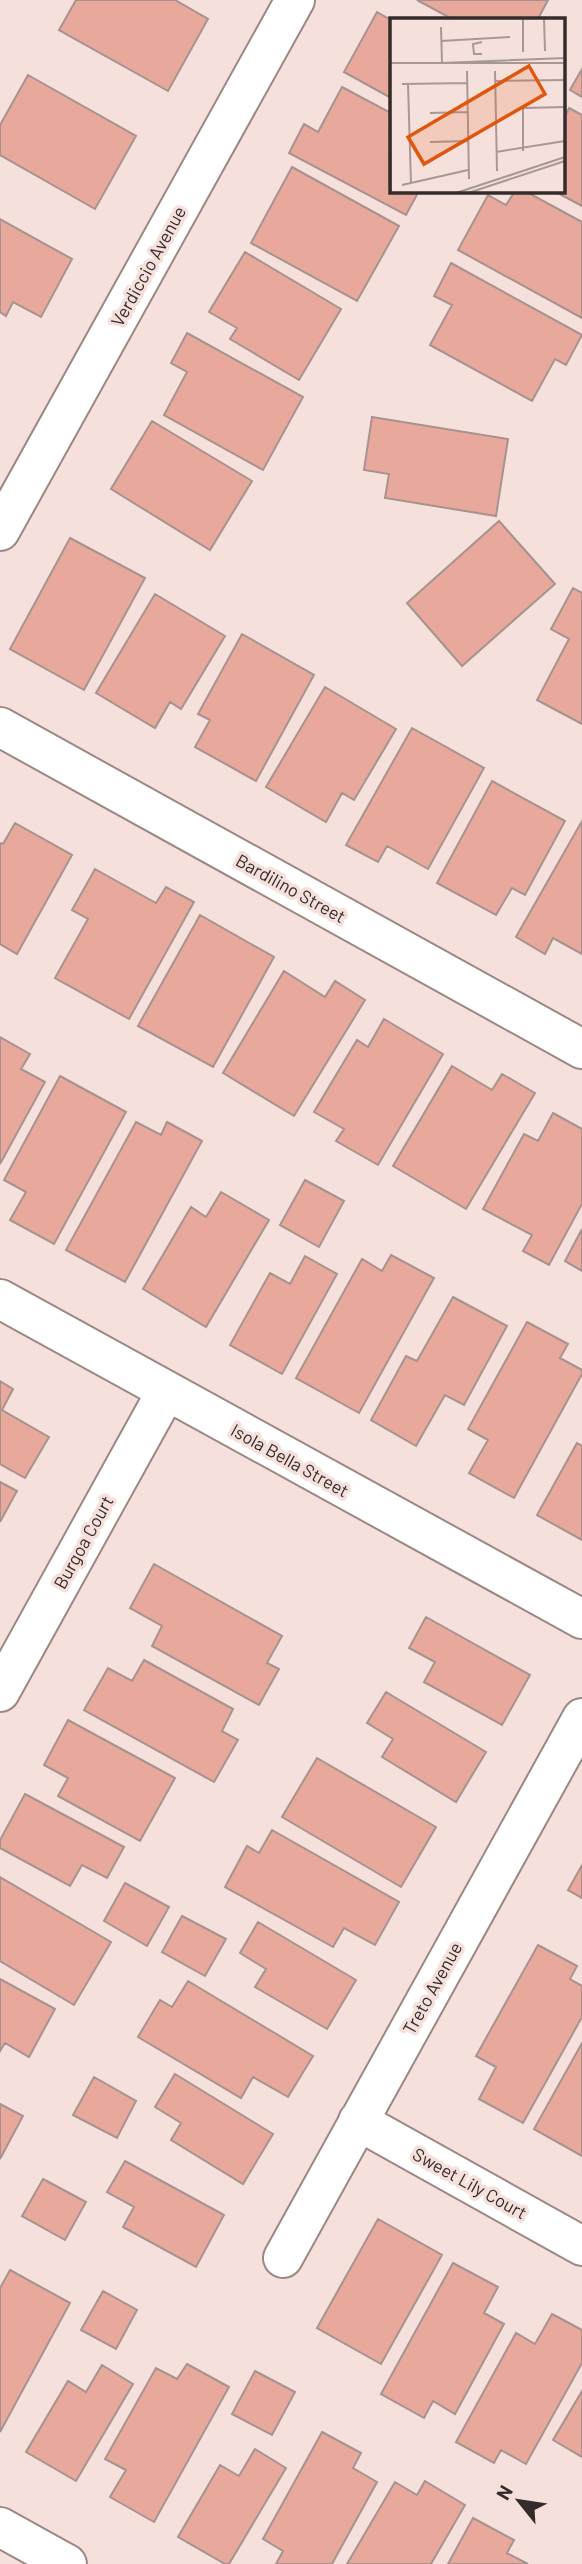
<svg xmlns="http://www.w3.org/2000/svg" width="582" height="2564" viewBox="0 0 582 2564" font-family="Barlow,sans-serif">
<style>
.building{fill:#e8a89b;stroke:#a6938f;stroke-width:2}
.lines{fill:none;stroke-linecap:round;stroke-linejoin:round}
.street-casing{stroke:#9b8884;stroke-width:42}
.street{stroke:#fff;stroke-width:38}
.labels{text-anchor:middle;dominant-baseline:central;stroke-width:7;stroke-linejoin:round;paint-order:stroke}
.street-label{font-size:18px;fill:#342c2a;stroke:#f6e0dc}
.inset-road{fill:none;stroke:#a89895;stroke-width:2}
.view{fill:#df570e;fill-opacity:0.15;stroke:#df570e;stroke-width:3.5}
.inset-edge{fill:none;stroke:#342c2a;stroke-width:3.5}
</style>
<rect width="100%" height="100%" fill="#f6e0dc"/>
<path class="building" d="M76,0h99l33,19 -40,72 -109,-61z
M417,0h131l-10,19h-86z
M377,12l14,8v78l-47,-26z
M582,69v28l-12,-7z
M28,75l108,61 -41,73 -95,-54v-30z
M342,87l49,26v78h28l-13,24 -117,-62 15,-29 14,8z
M569,108l13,7v91l-28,-15h9v-71z
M292,167l107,59 -42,75 -106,-58z
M515,191h10l57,31v96l-124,-68 30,-55 18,10z
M0,219l72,40 -31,58 -28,-15 -7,14 -6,-4z
M245,252l96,57 -42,71 -69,-41 7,-11 -28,-16z
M451,263l131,72 -16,30 -11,-6 -23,42 -102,-56 22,-40 -18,-9z
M187,333l116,64 -40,73 -99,-55 23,-43 -16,-9z
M372,417l136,22 -12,77 -111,-18 4,-24 -25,-4z
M152,421l100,60 -42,69 -99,-61z
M499,521l56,63 -93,82 -55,-63z
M70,538l75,40 -61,112 -74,-41z
M573,588l9,5v131l-45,-24 32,-61 -18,-10z
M155,594l70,42 -44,73 -11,-7 -15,26 -59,-35z
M242,634l72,41 -58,106 -61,-34 15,-27 -12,-6z
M325,687l71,42 -42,71 -12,-7 -16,29 -60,-35z
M412,728l72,40 -56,101 -41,-23 -9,16 -32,-17z
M492,781l73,40 -40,74 -13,-7 -16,27 -59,-32z
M582,821v133l-29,-16 -8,16 -29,-17z
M15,823l57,32 -55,99 -17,-10v-101l3,1z
M95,869l61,34 10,-16 28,15 -65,117 -74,-41 33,-59 -16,-9z
M200,915l74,42 -61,110 -75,-41z
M284,971l41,26 10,-16 30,19 -71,116 -71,-43z
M384,1019l59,35 -65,111 -42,-24 8,-12 -30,-17 43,-72 11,7z
M0,1037l30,17 -9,15 24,13 -45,82z
M452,1066l40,24 10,-16 33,19 -69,116 -73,-43z
M60,1076l66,36 -72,132 -44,-24 16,-28 -22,-12z
M553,1113l29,16v75l-33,61 -26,-14 9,-16 -49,-26 41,-75 14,7z
M136,1122l25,13 6,-13 35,19 -77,141 -59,-32z
M305,1180l39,21 -25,46 -39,-22z
M221,1192l48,28 -63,107 -63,-38 48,-82 15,10z
M582,1229v42l-17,-10z
M391,1255l43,23 -75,135 -63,-35 66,-119 20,12z
M305,1256l32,18 -55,100 -52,-29 40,-72 20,11z
M453,1297l54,29 -43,79 -19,-10 -29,51 -45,-26 35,-64 11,5z
M527,1322l41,22 -8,14 22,12v4l-68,124 -45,-25 19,-33 -20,-11z
M0,1381l13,8 -11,21 47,27 -24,41 -25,-14z
M577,1443l5,3v94l-45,-25z
M0,1482l17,9 -17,31z
M154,1564l128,72 -15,27 12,6 -20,36 -107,-59 10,-20 -32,-18z
M426,1617l104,58 -28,50 -78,-43 11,-20 -26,-14z
M144,1660l89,49 -11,22 16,9 -24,42 -130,-72 24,-42 24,13z
M386,1692l100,60 -30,50 -74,-45 11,-18 -26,-16z
M68,1720l107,58 -35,63 -82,-45 10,-18 -24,-13z
M317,1758l119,69 -35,60 -119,-70z
M25,1794l99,53 -17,31 -25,-13 -12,21 -70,-38v-8z
M272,1830l127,72 -24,43 -31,-17 -11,19 -108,-60 22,-41 12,7z
M582,1865v33l-14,-8z
M0,1877l111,65 -37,63 -74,-44z
M125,1883l44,24 -22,39 -43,-25z
M182,1916l44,23 -21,37 -43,-24z
M258,1922l98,58 -29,49 -72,-42 11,-18 -26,-16z
M538,1945l39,21 -7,13 12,7v31l-59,106 -44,-24 17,-32 -20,-11z
M0,1979l55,30 -26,48 -24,-14 -5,8z
M188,1981l125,75 -25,41 -35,-20 -12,21 -103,-61 22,-37 12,7z
M582,2043v113l-48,-27z
M175,2074l98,60 -30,50 -72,-44 10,-17 -26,-16z
M94,2077l42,24 -19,37 -44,-23z
M0,2104l23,12 -23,43z
M125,2161l99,54 -28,52 -73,-40 11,-20 -27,-15z
M43,2179l43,23 -21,38 -43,-24z
M378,2219l64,36 -61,109 -64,-36z
M453,2263l45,24 -14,26 20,11 -49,90 -22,-13 -9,17 -43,-24z
M10,2270l60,33 -70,129v-144z
M103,2291l34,19 -21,39 -35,-19z
M552,2314l30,16v33l-56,101 -25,-14 -7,13 -38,-21 60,-109 19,11z
M187,2364l42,23 -75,135 -44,-25 16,-27 -21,-11 51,-91 21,11z
M102,2365l31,19 -57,97 -50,-29 42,-71 18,11z
M255,2371l40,21 -23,43 -40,-21z
M582,2391v66l-29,-17z
M322,2432l39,21 -8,15 24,14 -45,82h-56l7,-13 -20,-12z
M255,2449l31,19 -57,96h-4l-47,-27 42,-72 19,11z
M425,2481l40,24 -34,59h-84l48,-82 22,13z
M473,2518l41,22 -7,13 21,11h-80z"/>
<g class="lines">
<g class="street-casing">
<path id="street" d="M0,531l295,-531
M0,727l582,322
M0,1299l582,320
M0,1692l166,-300
M358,2121l224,125
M283,2258l299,-540
M0,2527l67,37"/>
</g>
<use href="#street" class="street"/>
</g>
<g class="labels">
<g class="street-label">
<text transform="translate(148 266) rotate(-61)">Verdiccio Avenue</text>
<text transform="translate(291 888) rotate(29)">Bardilino Street</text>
<text transform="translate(290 1460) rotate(29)">Isola Bella Street</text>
<text transform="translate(83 1542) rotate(-61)">Burgoa Court</text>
<text transform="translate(432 1988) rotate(-61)">Treto Avenue</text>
<text transform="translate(470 2183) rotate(29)">Sweet Lily Court</text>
</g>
</g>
<g transform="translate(390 18)">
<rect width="175" height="175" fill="#f6e0dc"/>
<path class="inset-road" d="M133,0v34M154,0l1,33M51,9l1,36M51,23l69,-4M92,24l-9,2 1,10h8M0,45h175M52,45l123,-5M0,49l1,126M77,53l2,108M105,53l2,100M105,63l70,-1M12,66l66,-1M18,66l3,100M40,95l38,-1M40,124l39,-1M133,133v-43l42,-1M106,134l69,-11M12,167l66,-15M66,175l109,-36M78,175l97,-32"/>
<path class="view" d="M139,48l16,28 -121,70 -16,-27z"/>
<rect width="175" height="175" class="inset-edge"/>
</g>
<g transform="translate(519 2501) rotate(300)" stroke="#f6e0dc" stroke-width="5" paint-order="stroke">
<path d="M0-5L12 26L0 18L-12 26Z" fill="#342c2a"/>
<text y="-10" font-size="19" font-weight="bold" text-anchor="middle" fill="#342c2a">N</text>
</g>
</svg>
